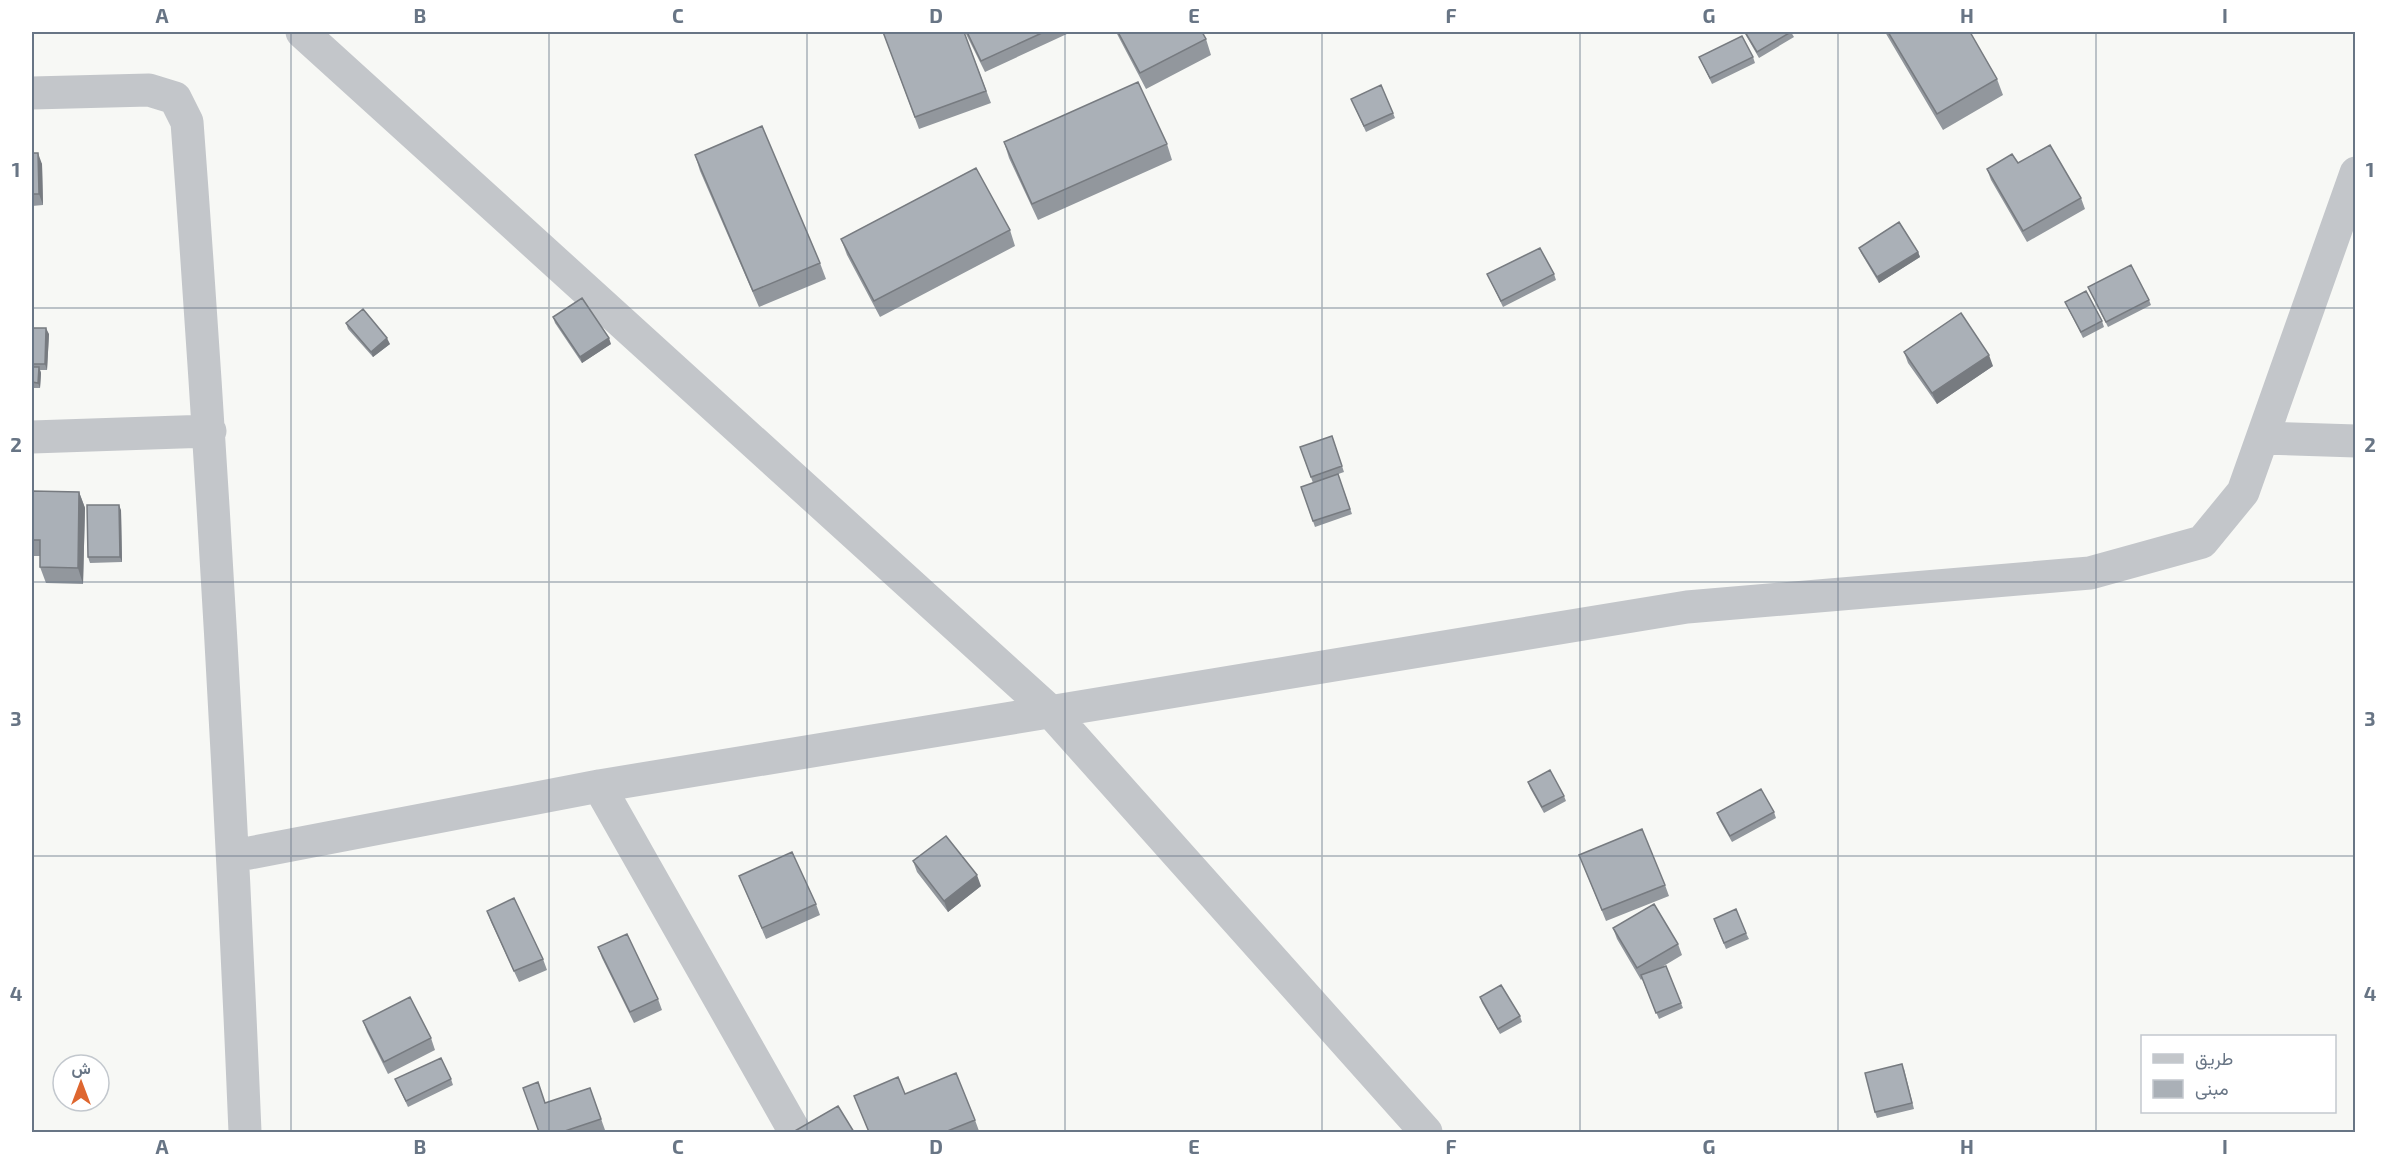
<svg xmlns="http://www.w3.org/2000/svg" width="2387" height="1164" viewBox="0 0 2387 1164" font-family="'Exo 2',Vazirmatn,sans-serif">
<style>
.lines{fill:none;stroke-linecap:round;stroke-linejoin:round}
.minor{stroke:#c3c6ca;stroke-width:33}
.wall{fill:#92979d}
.shaded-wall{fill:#777b80}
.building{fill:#aab0b7;stroke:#777b80;stroke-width:1.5}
.grid{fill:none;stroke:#687585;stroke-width:1.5;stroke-opacity:0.55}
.neatline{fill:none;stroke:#687585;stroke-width:2}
.grid-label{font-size:20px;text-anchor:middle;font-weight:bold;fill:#687585}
</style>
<rect width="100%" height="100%" fill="#f7f8f5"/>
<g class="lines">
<path class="minor" d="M302,32l749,680 375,420
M32,93l117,-3 26,8 12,24c25,336 44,673 58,1010
M32,437l178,-6
M2263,438l93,3
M599,786l196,346
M234,856l365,-70 1088,-179 403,-34 112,-31 41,-50 113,-319"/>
</g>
<path class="wall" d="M883,32h81l27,71 -72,26z
M965,32h104v1l-84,39z
M1116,32h86l4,7 5,16 -65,34z
M1744,32h47l3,5 -35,21z
M1885,32h85l27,47 6,16 -60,35z
M1699,57h54l2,6 -43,21z
M1351,99l42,14 2,5 -29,14z
M1004,142l163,2 5,16 -134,60 -29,-62z
M32,153l10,11 1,41 -11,1z
M695,155l125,108 6,16 -67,28 -59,-136z
M2018,163l63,35 4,11 -58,33 -36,-62 -4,-11z
M1010,230l5,16 -135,71 -33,-62 -6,-16z
M1859,248l59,4 2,5 -41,26 -18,-30z
M1487,274h67l2,6 -53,27z
M2088,287l61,13 2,5 -43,22z
M2065,302l37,19 2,6 -21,11z
M553,317l58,27 -29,19 -27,-40z
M346,323l44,21 -17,13 -25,-28z
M32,328l17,6 -2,36h-7l1,3 -1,15h-8z
M1904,352l89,14 -56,38 -29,-41z
M1332,436l12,36 -31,11 -13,-36z
M1338,474l14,40 -37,13 -14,-40z
M32,491l47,1 6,16 -2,76 -37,-1 -6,-16v-11h-8z
M121,510l1,52 -32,1 -2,-6z
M1528,782l36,14 2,5 -22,12 -14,-25z
M1774,812l2,6 -44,24 -13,-23 -2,-6z
M1579,855l86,30 4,11 -63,25z
M913,861l68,25 -33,26 -31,-40z
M739,876l77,28 4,11 -54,24z
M487,911l56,48 4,11 -28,12 -28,-60z
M1716,925l30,8 3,6 -23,10z
M1613,928l65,16 4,11 -20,12 4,-1 17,42 -24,11 -17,-40 -1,1 -24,-41z
M598,947l60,52 4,11 -28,13 -32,-65z
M1480,997l40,19 2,6 -22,12 -18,-31z
M363,1021l68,17 4,12 -47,24 -21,-42z
M1904,1069l10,40 -37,9 -2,-6z
M395,1079h56l2,6 -45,22z
M590,1088l15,42 -8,2h-58l6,-29z
M905,1094l70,26 4,11 -3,1h-107l-15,-36z"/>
<path class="shaded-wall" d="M38,153l4,11 1,41 -4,-11z
M1918,252l2,5 -41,26 -2,-6z
M46,328l3,6 -2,36 -2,-6z
M387,338l3,6 -17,13 -2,-5z
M609,338l2,6 -29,19 -2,-6z
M1989,355l4,11 -56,38 -5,-11z
M39,367l2,6 -1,15 -2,-5z
M79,492l6,16 -2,76 -5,-16z
M119,505l2,5 1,52 -2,-5z
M977,875l4,11 -33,26 -4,-11z"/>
<path class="building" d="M883,32h81l22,59 -71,26z
M967,32h77l-63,29z
M1118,32h84l4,7 -66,34z
M1745,32h46l-34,20z
M1888,32h82l27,47 -60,35z
M1742,36l11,21 -43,21 -11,-21z
M1138,82l29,62 -135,60 -28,-62z
M1381,85l12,28 -29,13 -13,-27z
M762,126l58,137 -67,28 -58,-136z
M2050,145l31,53 -58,33 -36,-62 25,-15 6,9z
M32,153h6l1,41h-7z
M976,168l34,62 -136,71 -33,-62z
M1899,222l19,30 -41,25 -18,-29z
M1540,248l14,26 -53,27 -14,-27z
M2131,265l18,35 -43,22 -18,-35z
M2086,291l16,30 -21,11 -16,-30z
M582,298l27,40 -29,19 -27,-40z
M363,309l24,29 -16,14 -25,-29z
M1961,313l28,42 -57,38 -28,-41z
M32,328h14l-1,36h-13z
M32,367h7l-1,16 -6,-1z
M1332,436l10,30 -31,11 -11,-30z
M1338,474l12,35 -37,12 -12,-34z
M32,491l47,1 -1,76 -38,-1v-27h-8z
M87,505h32l1,52h-32z
M1550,770l14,26 -22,11 -14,-25z
M1761,789l13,23 -44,24 -13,-23z
M1642,829l23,56 -63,25 -23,-55z
M946,836l31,39 -33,26 -31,-40z
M792,852l24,52 -54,24 -23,-52z
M514,898l29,61 -29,12 -27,-60z
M1654,904l24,40 -41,24 -24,-40z
M1736,909l10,24 -22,10 -10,-24z
M627,934l31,65 -28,13 -32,-65z
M1666,966l15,37 -25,10 -15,-38z
M1501,985l19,31 -22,13 -18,-32z
M410,997l21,41 -47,24 -21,-41z
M441,1058l10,21 -45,22 -11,-22z
M1902,1064l10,39 -37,9 -10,-39z
M956,1073l19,47 -30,12h-76l-15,-36 44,-19 7,17z
M538,1082l7,21 45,-15 11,31 -39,13h-23l-16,-44z
M838,1106l16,26h-61z"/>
<path class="grid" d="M291,32v1100M549,32v1100M807,32v1100M1065,32v1100M1322,32v1100M1580,32v1100M1838,32v1100M2096,32v1100M32,308h2324M32,582h2324M32,856h2324"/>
<rect width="2387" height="1164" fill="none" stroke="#ffffff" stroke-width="66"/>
<rect x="2141" y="1035" width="195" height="78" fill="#ffffff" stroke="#c3c8ce" stroke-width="1.5"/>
<rect x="2153" y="1054" width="30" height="9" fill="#c3c6ca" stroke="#c3c8ce" stroke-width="1.5"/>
<text x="2195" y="1065" font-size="18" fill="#687585">طريق</text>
<rect x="2153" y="1080" width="30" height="18" fill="#aab0b7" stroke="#c3c8ce" stroke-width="1.5"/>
<text x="2195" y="1095" font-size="18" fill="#687585">مبنى</text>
<g transform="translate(81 1083)"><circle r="28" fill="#ffffff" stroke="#c3c8ce" stroke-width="1.5"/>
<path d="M0-4.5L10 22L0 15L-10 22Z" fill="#de662f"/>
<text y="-9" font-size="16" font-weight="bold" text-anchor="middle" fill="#687585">ش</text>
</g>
<rect x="33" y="33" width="2321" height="1098" class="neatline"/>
<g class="grid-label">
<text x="162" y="23">A</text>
<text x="420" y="23">B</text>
<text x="678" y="23">C</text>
<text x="936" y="23">D</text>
<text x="1194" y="23">E</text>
<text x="1451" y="23">F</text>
<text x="1709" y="23">G</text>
<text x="1967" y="23">H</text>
<text x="2225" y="23">I</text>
<text x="16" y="177">1</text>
<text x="2370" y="177">1</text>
<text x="16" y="452">2</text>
<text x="2370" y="452">2</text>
<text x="16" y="726">3</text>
<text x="2370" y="726">3</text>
<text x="16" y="1001">4</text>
<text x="2370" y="1001">4</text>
<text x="162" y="1154">A</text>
<text x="420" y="1154">B</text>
<text x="678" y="1154">C</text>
<text x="936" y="1154">D</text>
<text x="1194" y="1154">E</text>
<text x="1451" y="1154">F</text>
<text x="1709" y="1154">G</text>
<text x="1967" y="1154">H</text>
<text x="2225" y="1154">I</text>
</g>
</svg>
